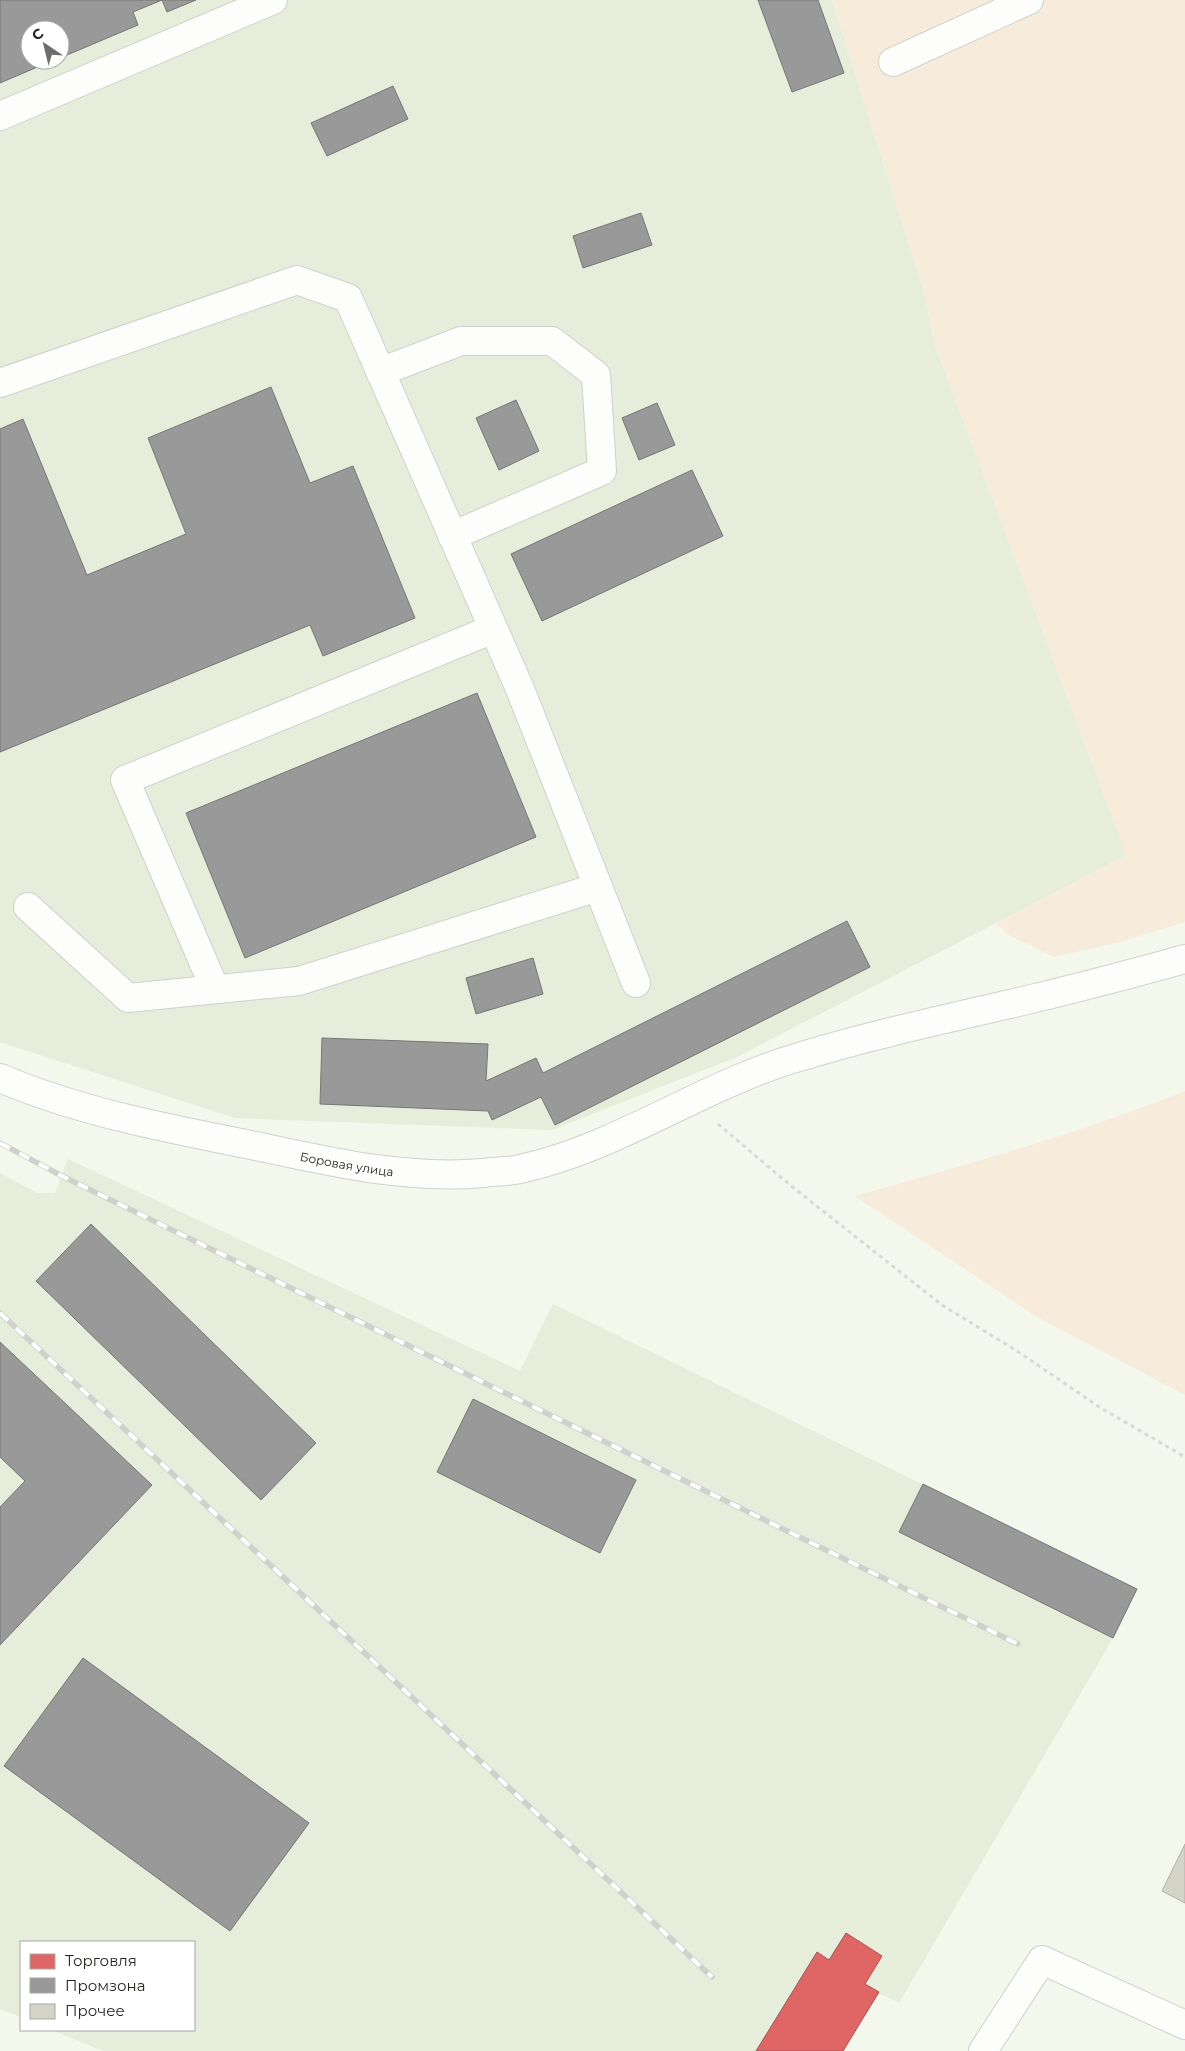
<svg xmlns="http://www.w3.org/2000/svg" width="1185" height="2051" viewBox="0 0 1185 2051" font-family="Montserrat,sans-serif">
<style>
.built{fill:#e6edda;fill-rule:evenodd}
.green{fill:#f7ecdc}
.shops{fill:#e06666;stroke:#a75251}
.industry{fill:#999;stroke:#767674}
.building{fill:#d4d4c7;stroke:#b0b1a8}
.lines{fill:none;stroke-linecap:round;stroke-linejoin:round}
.minor-casing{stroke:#cfd2ca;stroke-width:30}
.path{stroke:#d9dad7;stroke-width:3;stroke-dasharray:4 4;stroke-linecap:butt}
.minor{stroke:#fdfefc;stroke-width:28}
.rail-casing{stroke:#cfd1cd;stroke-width:5.5}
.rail{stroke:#fff;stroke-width:4;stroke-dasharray:11;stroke-linecap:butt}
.labels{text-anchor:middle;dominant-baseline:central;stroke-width:5;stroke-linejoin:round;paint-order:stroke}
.street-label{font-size:12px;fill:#23251f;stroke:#fff}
</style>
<rect width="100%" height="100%" fill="#f3f7ec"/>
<path class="built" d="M0,0h832l92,293 11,53 192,509 -388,201 -187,74 -317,-12 -235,-76zM30,30h30v30h-30z
M68,1159l452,212 33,-67 584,285 -24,49 -214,365 -20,-10 -36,58h-740l-51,-21h142v-88h-173v75l-21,-8v-836l37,20h18z"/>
<path class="green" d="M832,0h353v922l-64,20 -67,15 -45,-22 -13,-12 130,-68 -191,-509 -11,-53z
M1185,1091v304l-148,-78 -182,-121c111,-31 223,-62 330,-105z"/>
<path class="shops" d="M846,1933l36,23 -17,28 14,8 -36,59h-87l61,-99 12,8z"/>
<path class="industry" d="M0,0h196l-29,12 -5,-12 -29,12 5,13 -78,33v-28h-30v30h24l-54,23z
M758,0h60l26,73 -52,19z
M393,86l15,33 -81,37 -16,-33z
M641,213l11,32 -69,23 -10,-32z
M271,387l39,96 43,-17 62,152 -92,38 -13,-31 -310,127v-323l23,-10 64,156 99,-41 -38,-96z
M516,400l23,51 -40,19 -23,-52z
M657,403l18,42 -36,15 -17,-42z
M692,470l31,66 -181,85 -31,-67z
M477,693l59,144 -291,121 -59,-145z
M847,921l23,46 -315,158 -14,-28 -49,23 -4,-9 -168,-7 2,-66 166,6 -2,37 50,-23 7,15z
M533,958l10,36 -67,20 -10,-36z
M91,1224l225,219 -55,57 -225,-219z
M0,1342l152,143 -152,160v-138l25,-26 -25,-24z
M473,1399l163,81 -36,73 -163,-81z
M923,1484l214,105 -24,49 -214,-106z
M83,1658l226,165 -79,108 -226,-165z"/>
<path class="building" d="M1185,1844v59l-23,-12z"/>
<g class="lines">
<g class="minor-casing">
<g id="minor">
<path d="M893,62l136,-62"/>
<path d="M0,116l273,-116"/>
<path d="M380,372l81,-31h91l44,34 6,96 -150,65"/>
<path d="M0,383l297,-103 51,18 172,391 116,294"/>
<path d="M28,907l100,91 171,-17 299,-94"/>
<path d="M215,989l-90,-209 368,-151"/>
<path id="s1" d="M0,1078c80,34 166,50 251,67 76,16 153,35 232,28 12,-2 25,-1 37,-4 96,-21 177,-80 269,-109 77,-24 156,-41 234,-59 55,-13 108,-27 162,-42"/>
<path d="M983,2051l59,-91 143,65"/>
</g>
</g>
<path class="path" d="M718,1124l72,61 152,120 75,46 84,57 84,49"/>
<use href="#minor" class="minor"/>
<g class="rail-casing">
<path id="rail" d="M0,1143l62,33 956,468
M0,1313l712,664"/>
</g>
<use href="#rail" class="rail"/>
</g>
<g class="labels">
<g class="street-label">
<text stroke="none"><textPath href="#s1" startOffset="358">Боровая улица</textPath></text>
</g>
</g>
<rect x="20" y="1941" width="175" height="90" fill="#ffffff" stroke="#a7a8a5"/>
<rect x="30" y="1954" width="25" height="15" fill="#e06666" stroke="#a7a8a5"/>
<text x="65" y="1966" font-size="15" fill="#23251f">Торговля</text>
<rect x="30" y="1978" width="25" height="15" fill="#999999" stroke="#a7a8a5"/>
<text x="65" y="1991" font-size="15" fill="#23251f">Промзона</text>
<rect x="30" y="2004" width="25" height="15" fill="#d4d4c7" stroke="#a7a8a5"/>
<text x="65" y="2016" font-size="15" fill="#23251f">Прочее</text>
<g transform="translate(45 45) rotate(325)"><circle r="24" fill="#ffffff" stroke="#a7a8a5"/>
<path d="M0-4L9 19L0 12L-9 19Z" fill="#6c6e67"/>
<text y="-8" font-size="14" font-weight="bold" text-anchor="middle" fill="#23251f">С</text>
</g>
</svg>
